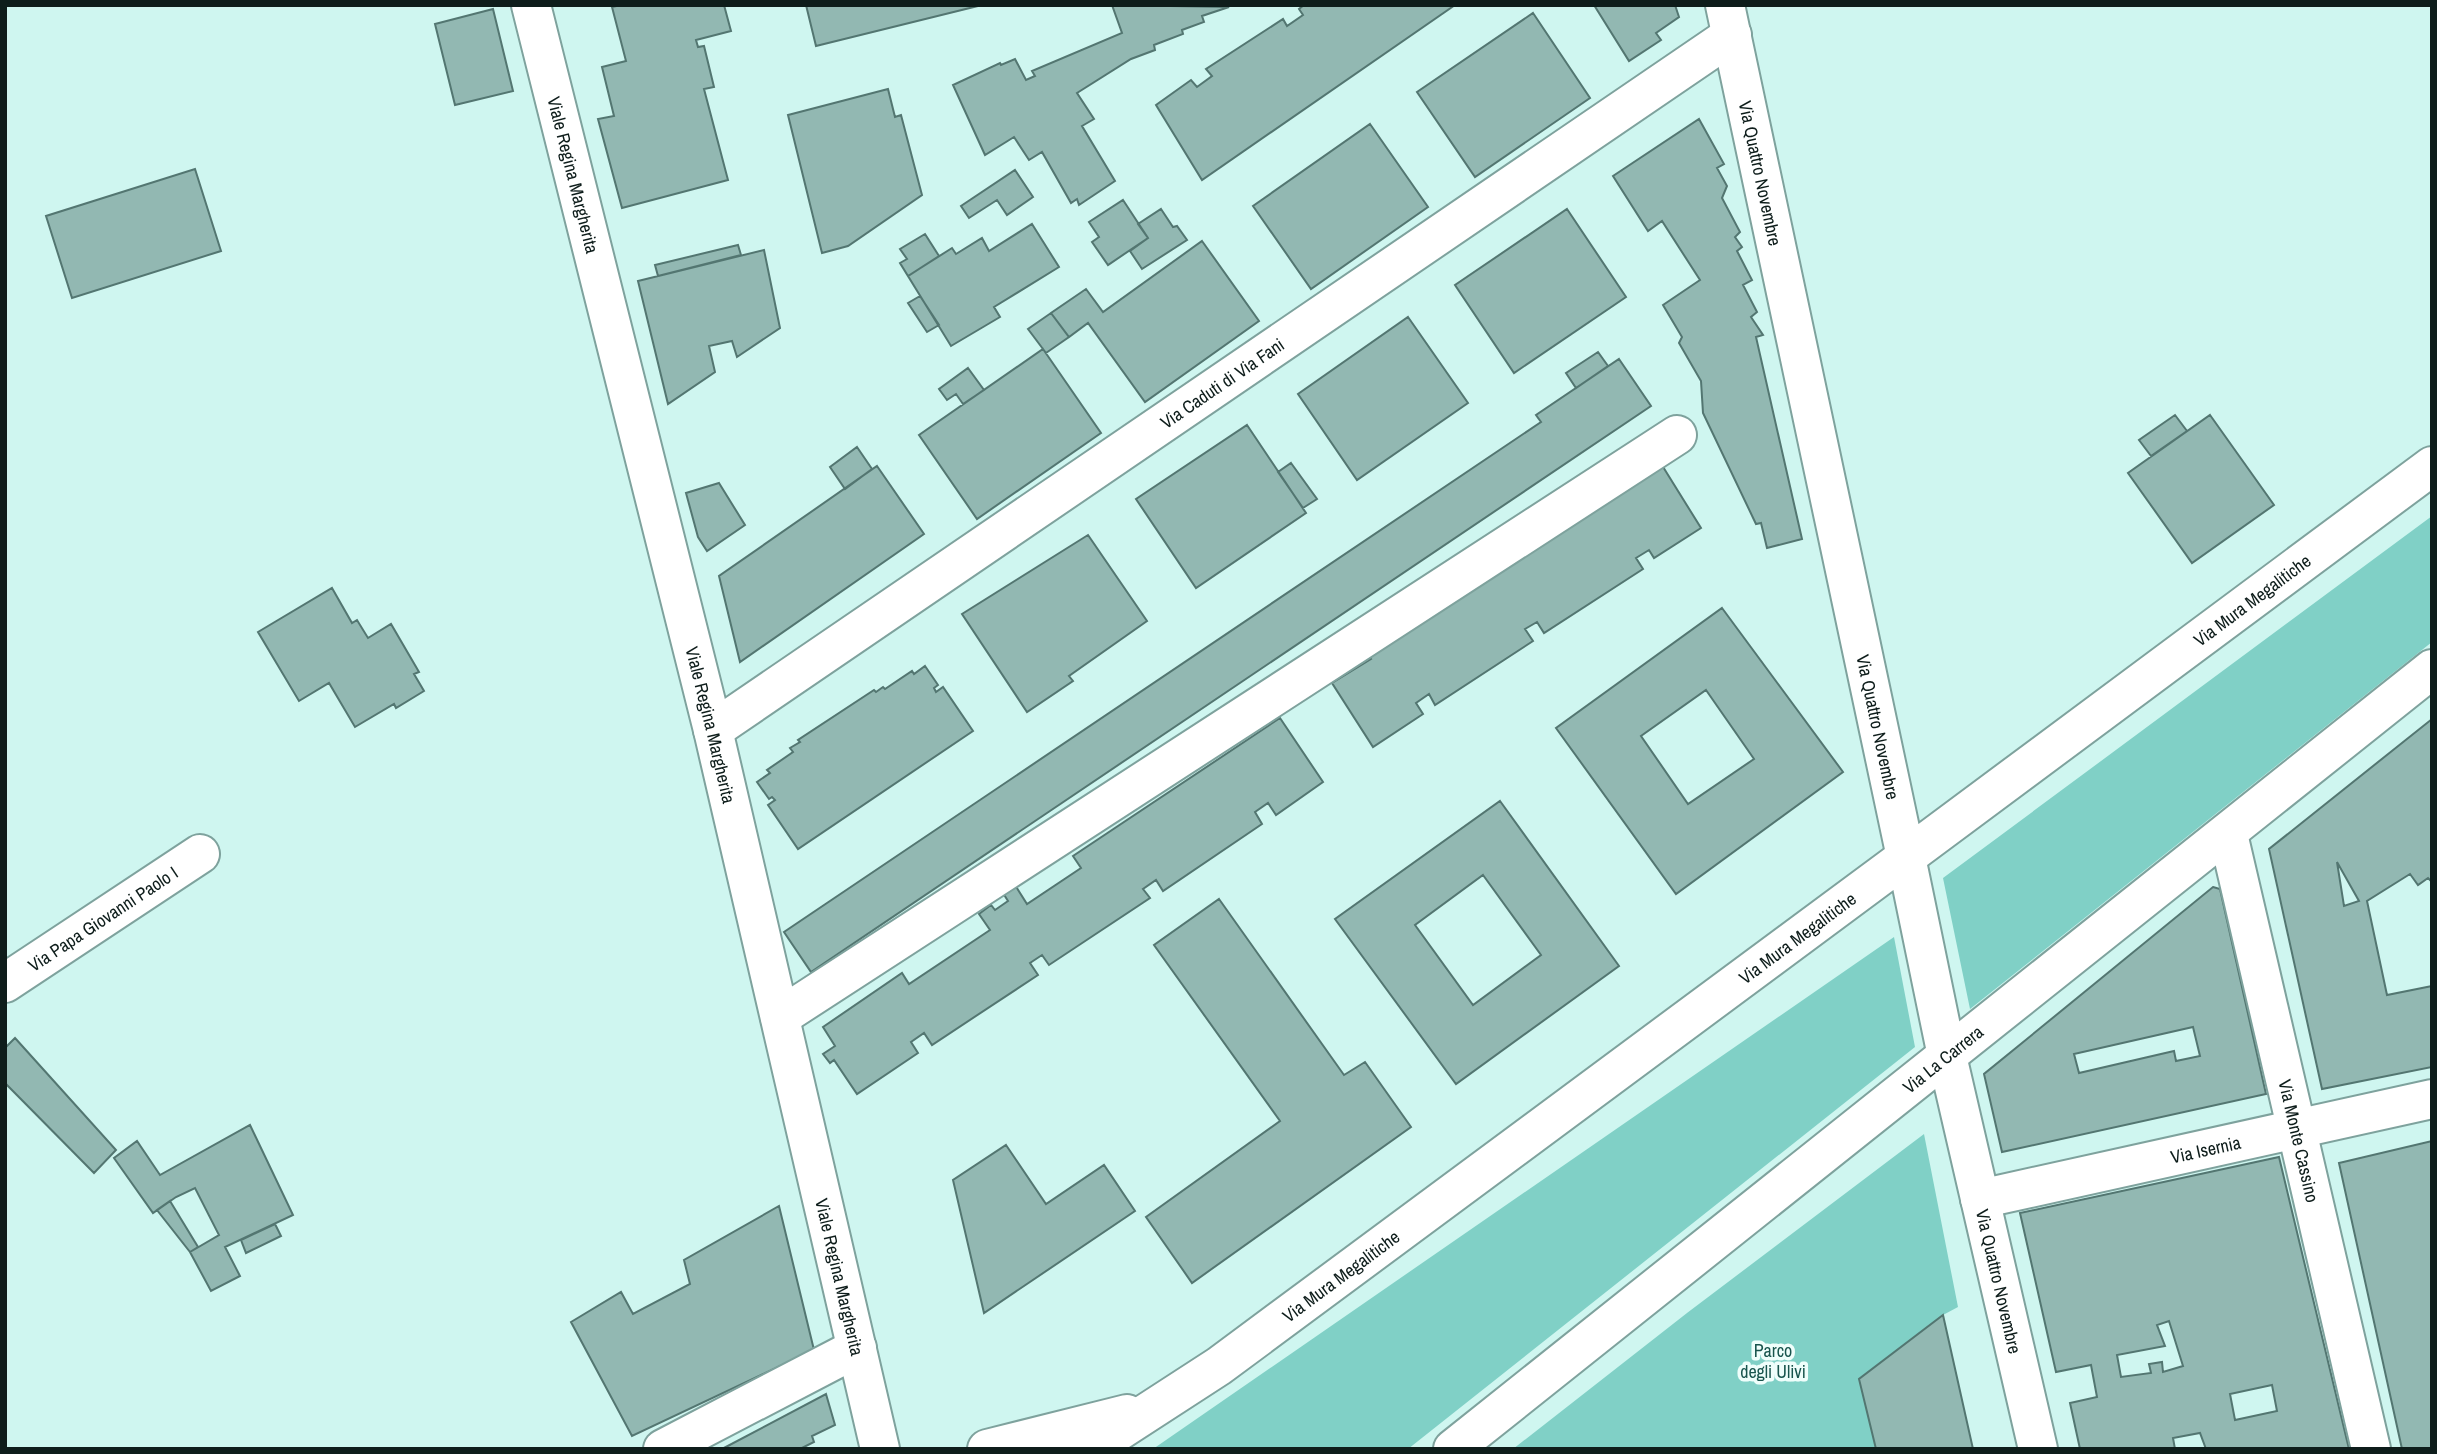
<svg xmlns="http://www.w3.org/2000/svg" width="2437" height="1454" viewBox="0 0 2437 1454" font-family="'Archivo Narrow',sans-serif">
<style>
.green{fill:#80d0c6}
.building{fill:#92b8b2;stroke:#537671;stroke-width:2;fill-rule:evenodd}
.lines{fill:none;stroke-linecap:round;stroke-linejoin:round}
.minor-casing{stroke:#7ea29d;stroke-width:42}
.major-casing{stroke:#7ea29d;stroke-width:42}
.minor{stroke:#fff;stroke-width:38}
.major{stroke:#fff;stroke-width:38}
.labels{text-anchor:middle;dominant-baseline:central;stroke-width:7;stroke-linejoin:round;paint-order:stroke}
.street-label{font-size:18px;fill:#0e1d1b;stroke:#effefb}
.park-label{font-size:18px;fill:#18544d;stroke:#effefb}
</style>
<rect width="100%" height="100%" fill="#cff6f0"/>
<path class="green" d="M2432,516v126l-462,367 -27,-131z
M1894,937l21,110 -507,402h-255z
M1924,1134l34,173 -15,8 -84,64 17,70h-363l174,-136z"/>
<path class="building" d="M621,5h103l7,26 -35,9 2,7 6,-1 10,41 -10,2 24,91 -106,28 -24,-89 16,-3 -12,-49 24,-6 -14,-54z
M806,5h176l-166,41z
M1112,5l117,2 -27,9 2,6 -22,8 1,4 -29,11 1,5 -24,9 -54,34 17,26 -12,7 33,55 -36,24 -2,-6 -6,4 -29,-51 -13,8 -15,-23 -29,18 -32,-70 47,-22 1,2 14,-6 11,21 9,-4 -3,-5 90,-38z
M1304,5h151l-253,175 -46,-75 35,-25 6,7 15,-11 -6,-7 77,-50 4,7 16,-11 -4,-6z
M1594,5h81l4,12 -23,16 5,7 -32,21z
M493,9l20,82 -58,14 -20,-81z
M1533,13l57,85 -115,79 -58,-85z
M888,89l7,28 6,-2 21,80 -74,51 -26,7 -34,-138z
M1699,119l25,45 -7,4 10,18 -5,12 18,34 -5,5 7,10 -5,4 15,29 -9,5 14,27 -6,5 12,18 -7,2 46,202 -35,9 -6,-25 -5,1 -53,-111 -2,-32 -22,-38 3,-6 -19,-32 37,-25 -38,-59 -14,10 -35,-55z
M1370,124l58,83 -117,82 -58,-83z
M195,169l26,82 -149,47 -26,-82z
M1015,170l18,27 -26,18 -10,-15 -28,18 -8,-12z
M1123,200l25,38 -40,27 -16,-23 7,-5 -10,-15z
M1161,209l12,18 4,-1 10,14 -45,29 -12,-18 18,-13 -10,-14z
M1567,209l59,88 -112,76 -59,-88z
M1032,224l27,43 -65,40 6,10 -49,29 -43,-70 44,-28 4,6 26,-16 7,13z
M925,234l14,22 -31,20 -8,-13 7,-4 -7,-10z
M1202,241l57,80 -114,81 -57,-79 -19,14 -18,-24 35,-24 17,23z
M738,245l3,10 -83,21 -3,-11z
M764,250l16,78 -43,29 -5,-16 -23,5 6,26 -47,32 -30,-123z
M920,296l19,29 -12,7 -19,-29z
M1051,313l18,24 -23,16 -18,-24z
M1408,317l60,86 -111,77 -59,-86z
M1043,349l58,84 -124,86 -58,-84z
M1598,352l10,14 -32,22 -10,-15z
M1619,359l32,47 -840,566 -27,-40 757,-510 -5,-7z
M968,368l16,22 -21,14 -7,-10 -9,6 -8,-11z
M2175,415l12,16 -36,25 -12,-16z
M2210,415l64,90 -82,58 -64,-90z
M1247,425l59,88 -110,75 -60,-89z
M857,447l15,22 -27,20 -15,-22z
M1660,462l41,66 -47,30 -5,-8 -13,8 7,11 -99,64 -7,-11 -12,7 8,12 -98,64 -6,-11 -13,9 7,11 -50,33 -41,-64 39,-24 -4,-6z
M1291,463l26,36 -14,9 -25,-36z
M877,466l47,68 -184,128 -21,-86z
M719,483l26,42 -38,26 -9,-14 -12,-44z
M1088,535l59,86 -78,55 4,5 -46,31 -65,-98z
M332,588l20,35 5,-3 11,18 23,-14 28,48 -5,2 10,17 -28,17 -2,-4 -39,23 -26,-44 -30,18 -41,-69z
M1722,608l121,164 -167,122 -120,-166zM1706,690l48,69 -66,45 -47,-68z
M925,666l13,19 -4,3 2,4 7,-5 30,44 -175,118 -30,-44 7,-5 -3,-3 -3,2 -12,-17 13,-9 -3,-3 26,-18 -3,-4 10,-6 -2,-2 76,-50 2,2 7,-5 2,2 27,-18 2,3z
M1280,718l43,64 -47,33 -8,-12 -13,9 7,12 -99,67 -7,-11 -13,9 7,9 -101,67 -7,-10 -12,8 8,12 -106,70 -8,-12 -13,9 7,11 -61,41 -23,-34 -4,3 -7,-9 12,-8 -12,-19 79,-54 7,11 81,-54 -11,-16 12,-9 4,5 13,-9 -5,-8 12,-8 12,19 54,-36 -8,-12z
M2432,719v163l-4,-4 -10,7 -8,-11 -43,27 20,94 45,-9v81l-110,22 -53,-240zM2337,862l22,39 -15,5z
M1500,801l119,165 -163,118 -121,-165zM1483,875l58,80 -68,50 -58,-80z
M2213,887l7,2 46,205 -264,58 -18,-78zM2193,1027l7,29 -24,5 -2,-10 -95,22 -5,-19z
M1219,899l125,176 21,-13 46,65 -219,156 -46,-66 134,-96 -126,-176z
M15,1038l101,112 -22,23 -89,-90v-35z
M250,1125l43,90 -68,32 15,29 -29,15 -21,-39 29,-17 -24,-47 -19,9 -23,16 -39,-55 23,-17 23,34z
M2432,1141v308h-30l-63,-286z
M1006,1145l40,59 58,-39 31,46 -151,102 -31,-133z
M2279,1157l70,292h-143l-6,-16 -27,5 2,11h-95l-10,-46 27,-6 -6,-32 -35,7 -36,-159zM2169,1321l14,45 -20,6 -1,-10 -13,2 2,9 -30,4 -4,-22 48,-9 -8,-21zM2272,1385l5,26 -42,9 -5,-26z
M170,1201l28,46 -8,5 -33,-42z
M779,1206l35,144 -182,86 -61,-114 50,-30 12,22 57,-30 -6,-24z
M275,1224l6,12 -35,17 -5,-13z
M1943,1315l30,134h-97l-17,-70z
M826,1394l9,31 -23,11 2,6 -14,7h-78z"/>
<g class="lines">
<g class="minor-casing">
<g id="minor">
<path id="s1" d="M531,5l182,725 167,719"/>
<path id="s2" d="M713,730l1019,-695"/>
<path id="s3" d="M2228,834l143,615"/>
<path id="s4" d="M5,983l195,-129"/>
<path d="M780,1017l897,-582"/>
<path id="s5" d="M1980,1199l452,-100"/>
<path d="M663,1449l194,-101"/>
<path d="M987,1449l140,-35"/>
<path id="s6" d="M1091,1449l128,-83 687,-509 41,199 91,393"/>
<path id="s7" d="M1453,1449l979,-780"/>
</g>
</g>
<g class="major-casing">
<g id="major">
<path id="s8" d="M1725,5l181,852 526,-391"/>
</g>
</g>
<use href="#minor" class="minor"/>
<use href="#major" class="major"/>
</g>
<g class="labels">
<g class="street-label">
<text stroke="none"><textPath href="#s8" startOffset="172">Via Quattro Novembre</textPath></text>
<text stroke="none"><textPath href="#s1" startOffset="175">Viale Regina Margherita</textPath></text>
<text stroke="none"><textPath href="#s2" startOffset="616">Via Caduti di Via Fani</textPath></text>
<text stroke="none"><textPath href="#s8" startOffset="1302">Via Mura Megalitiche</textPath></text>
<text stroke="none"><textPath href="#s1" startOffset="742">Viale Regina Margherita</textPath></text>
<text stroke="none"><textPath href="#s8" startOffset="738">Via Quattro Novembre</textPath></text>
<text stroke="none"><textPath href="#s4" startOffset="117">Via Papa Giovanni Paolo I</textPath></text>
<text stroke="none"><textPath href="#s6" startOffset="872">Via Mura Megalitiche</textPath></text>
<text stroke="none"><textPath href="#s7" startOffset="626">Via La Carrera</textPath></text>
<text stroke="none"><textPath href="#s3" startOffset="315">Via Monte Cassino</textPath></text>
<text stroke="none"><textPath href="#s5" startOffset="231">Via Isernia</textPath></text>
<text stroke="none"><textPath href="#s6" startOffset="304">Via Mura Megalitiche</textPath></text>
<text stroke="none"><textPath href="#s1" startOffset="1309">Viale Regina Margherita</textPath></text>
<text stroke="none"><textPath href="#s6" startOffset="1442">Via Quattro Novembre</textPath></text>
</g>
<g class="park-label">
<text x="1773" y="1350">Parco<tspan x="1773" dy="21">degli Ulivi</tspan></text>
</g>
</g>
<rect width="2437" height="1454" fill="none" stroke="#0e1d1b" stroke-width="14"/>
</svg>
